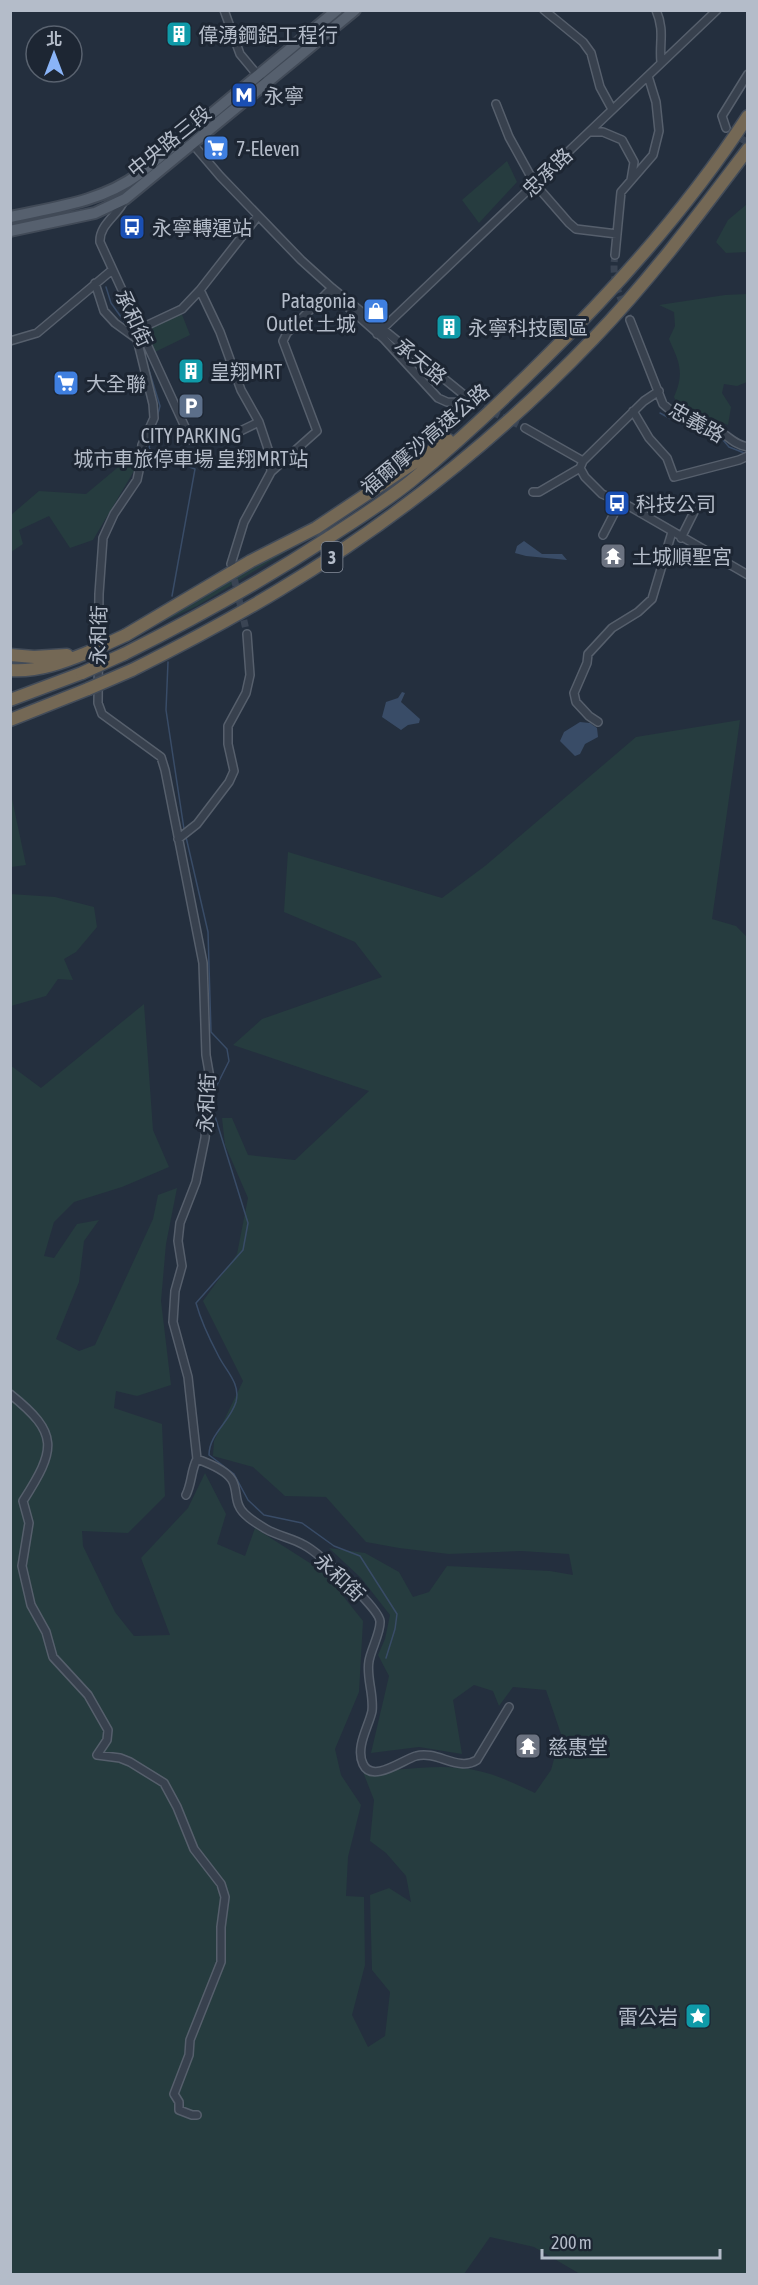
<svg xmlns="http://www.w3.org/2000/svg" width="758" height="2285" viewBox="0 0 758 2285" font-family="'Asap Condensed','Noto Sans TC',sans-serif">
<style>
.green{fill:#263c3f}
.water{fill:#394c67}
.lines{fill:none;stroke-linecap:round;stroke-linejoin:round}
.stream{stroke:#394c67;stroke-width:1.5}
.minor-tunnel{stroke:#3a4453;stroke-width:7;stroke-dasharray:7 3.5;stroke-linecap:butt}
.minor-casing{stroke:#565f6c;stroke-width:10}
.primary-casing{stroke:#414a57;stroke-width:14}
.motorway-casing{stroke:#434c59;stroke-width:15}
.minor{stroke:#38414e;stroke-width:7}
.primary{stroke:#56606e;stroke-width:10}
.motorway{stroke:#746855;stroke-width:12}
.motorway-bridge-casing{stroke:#434c59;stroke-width:15;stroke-linecap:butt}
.motorway-bridge{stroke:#746855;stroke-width:12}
.labels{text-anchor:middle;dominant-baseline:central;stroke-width:6;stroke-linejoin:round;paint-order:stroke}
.shield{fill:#1d2633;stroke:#878f9c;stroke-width:1.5}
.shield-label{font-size:18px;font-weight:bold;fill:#b4bcc9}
.poi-label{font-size:20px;fill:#b4bcc9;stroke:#1d2633;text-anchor:start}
.street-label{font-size:20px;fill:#b4bcc9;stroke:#1d2633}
</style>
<rect width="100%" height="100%" fill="#242f3e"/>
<path class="green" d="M507,161l10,21 -38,41 -17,-23z
M747,204v48l-21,1 -10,-11 12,-22z
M747,294v88l-10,4 -13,-2 -2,9 9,14 -3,18 -51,-22 -3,-6c11,-25 5,-35 -5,-58l6,-13 -1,-14 -15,-7 66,-10z
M181,312l9,23 -35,17 -11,-23z
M135,453l-1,18 -41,69 -23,8 -21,-32 -30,14 4,14 -12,8v-37l28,-24 47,3z
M312,536l-115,70 -85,39 133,-75z
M740,720l-28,199 24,7 12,12 -1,1336h-167l-46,-27 -44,-10 -26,37h-453l-1,-1209 31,23 103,-84 9,126 16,37 -47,20 -48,15 -20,20 -10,34 10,2 23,-34 22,-4 -15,21 -5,41 -23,57 23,12 16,-6 58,-126 5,-24 19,-7 -11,56 -5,57 10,84 -34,11 -21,-5 -2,17 48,16 3,72 -37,37 -46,-2 1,15 32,66 19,24 36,-1 -29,-77 47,-50 17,-35 21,41 -9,30 28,12 10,-28 69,44 39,49 -4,71 -24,57 6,26 20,30 -13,52 -2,39 18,1 1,68 -13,50 16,32 17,-11 5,-44 -18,-22 -2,-75 19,-7 22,14 -5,-26 -20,-23 -16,-12 4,-41 -11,-28c38,-1 77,-10 116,-1 19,4 38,14 56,22l16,-23 10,-36 -15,-44 -33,-3 -14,19 -6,-15 -19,-6 -21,15 9,54 -43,-7 -48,6 18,-77 -11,-21 7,-16 5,-24 -29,-37 -32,-30 36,5 34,19 14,25 16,-5 18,-26 103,5 23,4 -4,-21 -48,-3 -72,3 -50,-6 -33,-6 -40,-45 -41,-1 -32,-29 -40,-11 1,-15 29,-60 -40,-80 34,-47 11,-56 -23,-53 -3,-27h10l16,37 47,5 74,-69 -136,-46 29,-26 120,-42 -27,-35 -71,-30 4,-60 154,46 43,-32 151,-129z
M11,794l15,71 -15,2z
M10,894l45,3 39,10 3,20 -21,25 -12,7 9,21 -15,-1 -12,17 -35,10z"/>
<path class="water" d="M524,541l18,13h20l5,6 -41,-4 -11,-3 2,-7z
M402,692l3,1 -4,9 19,17 -1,4 -11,2 -7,5 -19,-13 4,-15 12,-4z
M580,722l10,1 7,5 1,9 -13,7 -5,10 -5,2 -15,-15 4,-9z"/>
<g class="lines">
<path class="stream" d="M106,287l5,16 15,21
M149,370l11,36 -11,42 7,7 39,14 -23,127
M660,413l20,11 19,4
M723,440l6,7 18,7
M168,662l-2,48 18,119
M186,837l22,95 3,100 16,17 2,12 -15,30v22l34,110 -5,27 -47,53c5,18 13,35 22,52 7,15 23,28 18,47 -6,20 -27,32 -27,53l25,19 14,26 16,15 38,8 32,23 26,10 37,58 -2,15 -9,29"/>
<path class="minor-tunnel" d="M733,133l15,10
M615,255c-4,24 5,43 15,65
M474,403l51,25
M232,569l15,65"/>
<g class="minor-casing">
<path id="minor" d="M224,10l16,44 20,24
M544,10l39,32 8,11 9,34 12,22
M656,10c9,21 3,32 5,52
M496,104l13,33 26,47 34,39 7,6 41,5
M726,128l-4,-12 26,-42
M589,132h14l19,8 12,22 -3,18
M191,142l29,34 81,84 31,28 142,115
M125,199c-7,17 -26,25 -25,43l91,198
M615,255l6,-63 32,-37 6,-24 -3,-29 -8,-26
M95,283l9,28 11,12 22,16 16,65 1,14 -12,27 -2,21 -3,14 -23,34 -11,24 -4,56 -1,109 4,11 59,43 4,13 38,193 3,92 4,23 -5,60 -9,44 -16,41 -2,18 4,25 -7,25 -2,31 15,55 9,82c11,4 29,11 35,21 5,8 3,18 7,26 4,10 19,18 27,23 12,7 26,9 38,16 14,7 75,63 76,76 1,11 -9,28 -11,40 -3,16 5,33 3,50 -3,15 -17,36 -9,53 9,20 41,-5 53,-8 21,-6 42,16 61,4l32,-53
M332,288l1,6 51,45 54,59 9,4 25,1
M630,320l33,84c15,15 34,14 52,24 11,6 19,17 33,19
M135,331l47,-22 18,-19
M377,334l340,-324
M10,341l27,-8 75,-63
M633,411l16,27 18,20 7,19 65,-17 9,-4
M525,428l58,33
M226,438l33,-16
M583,461l-3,7 5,9 17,17 25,11 121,70
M583,461l61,-60 15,-10
M271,472l46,-41 -34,-90 4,-8 45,-45
M533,492h6l41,-24
M603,535l17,-33
M681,538l18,-36
M231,564l13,-42 27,-50 -1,-17 -11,-33 -18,-32 -21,-58 -20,-42 58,-74
M598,722l-9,-6 -13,-14 -2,-9 13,-30 1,-9 24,-26 26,-16 14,-13 20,-67
M178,839l19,-15 32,-42 5,-11 -6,-27v-18l18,-33 4,-18 -3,-41
M10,1394c50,40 46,55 13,107l6,22 -7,43 9,39 15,27 7,25 35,38 20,35 -1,10 -10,15 23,3 10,4 34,21 13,24 17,42 27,35 4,13 -4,30v35l-31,78 -1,15 -15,39 5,8v8l13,5h5
M186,1495c6,-12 5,-25 11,-36"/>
</g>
<g class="primary-casing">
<path id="primary" d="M10,217c46,-10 91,-15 129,-43l198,-164
M10,231l85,-18 30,-14 230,-189"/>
</g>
<g class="motorway-casing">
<path id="motorway" d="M126,635l125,-74 65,-33 132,-88
M124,654c70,-35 138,-73 204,-116 28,-18 57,-36 83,-57 46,-38 91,-80 133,-122 75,-74 146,-154 204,-243
M10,655l24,2 33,-2
M10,670c29,2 54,-8 79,-18
M132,670c50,-25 99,-51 147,-80 115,-69 222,-155 314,-251 57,-59 106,-125 155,-190
M10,700l72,-27
M10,720l78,-31"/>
</g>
<use href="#minor" class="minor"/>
<use href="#primary" class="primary"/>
<use href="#motorway" class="motorway"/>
<g class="motorway-bridge-casing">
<path id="motorway-bridge" d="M89,652l37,-17
M82,673l42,-19
M88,689l44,-19"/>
</g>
<use href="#motorway-bridge" class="motorway-bridge"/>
</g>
<defs>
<g id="building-square" transform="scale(1.35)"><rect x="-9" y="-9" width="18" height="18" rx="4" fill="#0f9aa8" stroke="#1d2633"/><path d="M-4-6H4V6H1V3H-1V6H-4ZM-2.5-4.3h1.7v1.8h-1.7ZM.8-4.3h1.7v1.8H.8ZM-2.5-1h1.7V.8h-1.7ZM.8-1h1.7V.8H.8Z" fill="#fff"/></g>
<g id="metro-square" transform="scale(1.35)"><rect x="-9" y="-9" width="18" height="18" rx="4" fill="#1a4fb4" stroke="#1d2633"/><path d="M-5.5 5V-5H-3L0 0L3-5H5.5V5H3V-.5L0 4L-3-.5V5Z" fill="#fff"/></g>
<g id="supermarket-square" transform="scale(1.35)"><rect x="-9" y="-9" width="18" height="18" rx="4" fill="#3f7fe0" stroke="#1d2633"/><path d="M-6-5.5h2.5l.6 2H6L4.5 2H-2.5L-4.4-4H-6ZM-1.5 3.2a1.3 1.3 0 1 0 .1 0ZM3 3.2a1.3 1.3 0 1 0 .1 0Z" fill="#fff"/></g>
<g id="bus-square" transform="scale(1.35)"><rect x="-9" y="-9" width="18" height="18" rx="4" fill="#1a4fb4" stroke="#1d2633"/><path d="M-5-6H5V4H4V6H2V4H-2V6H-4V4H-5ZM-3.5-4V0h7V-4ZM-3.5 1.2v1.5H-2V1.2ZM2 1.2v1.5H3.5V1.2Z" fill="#fff"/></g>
<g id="shop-square" transform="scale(1.35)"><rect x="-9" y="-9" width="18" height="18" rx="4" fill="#3f7fe0" stroke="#1d2633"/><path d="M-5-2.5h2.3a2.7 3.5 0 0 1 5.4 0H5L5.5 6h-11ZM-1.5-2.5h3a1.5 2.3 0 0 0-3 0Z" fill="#fff"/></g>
<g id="parking-square" transform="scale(1.35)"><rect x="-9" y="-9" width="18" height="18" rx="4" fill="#5c6f8a" stroke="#1d2633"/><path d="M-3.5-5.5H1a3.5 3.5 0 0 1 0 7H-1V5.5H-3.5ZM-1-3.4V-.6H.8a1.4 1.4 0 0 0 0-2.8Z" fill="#fff"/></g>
<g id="temple-square" transform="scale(1.35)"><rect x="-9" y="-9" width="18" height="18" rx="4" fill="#6b7280" stroke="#1d2633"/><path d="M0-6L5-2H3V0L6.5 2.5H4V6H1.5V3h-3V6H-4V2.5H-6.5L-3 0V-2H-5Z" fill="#fff"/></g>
<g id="sight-square" transform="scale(1.35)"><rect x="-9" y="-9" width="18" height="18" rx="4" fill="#0f9aa8" stroke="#1d2633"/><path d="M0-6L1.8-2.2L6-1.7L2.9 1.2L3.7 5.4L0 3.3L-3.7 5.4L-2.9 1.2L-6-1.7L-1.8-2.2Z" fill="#fff"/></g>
</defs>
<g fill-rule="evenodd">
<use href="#building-square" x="179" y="34"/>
<use href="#metro-square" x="244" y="95"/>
<use href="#supermarket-square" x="216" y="148"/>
<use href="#bus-square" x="132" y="227"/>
<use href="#shop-square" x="376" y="311"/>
<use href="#building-square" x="449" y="327"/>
<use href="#building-square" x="191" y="371"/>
<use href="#supermarket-square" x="66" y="383"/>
<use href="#parking-square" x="191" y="406"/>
<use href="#bus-square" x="617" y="503"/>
<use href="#temple-square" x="613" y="556"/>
<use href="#temple-square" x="528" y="1746"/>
<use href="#sight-square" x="698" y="2016"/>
</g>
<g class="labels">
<rect class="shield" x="321.5" y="542" width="21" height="30" rx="4.5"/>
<g class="shield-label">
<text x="332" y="557">3</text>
</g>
<g class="poi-label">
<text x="198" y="34">偉湧鋼鋁工程行</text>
<text x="264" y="95">永寧</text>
<text x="236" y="148">7-Eleven</text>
<text x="152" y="227">永寧轉運站</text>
<text x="356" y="300" text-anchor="end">Patagonia<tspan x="356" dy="23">Outlet 土城</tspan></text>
<text x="468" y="327">永寧科技園區</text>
<text x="210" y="371">皇翔MRT</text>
<text x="86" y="383">大全聯</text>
<text x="191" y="435" text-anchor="middle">CITY PARKING<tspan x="191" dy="23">城市車旅停車場 皇翔MRT站</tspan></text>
<text x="636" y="503">科技公司</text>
<text x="632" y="556">土城順聖宮</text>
<text x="548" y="1746">慈惠堂</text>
<text x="678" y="2016" text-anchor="end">雷公岩</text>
</g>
<g class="street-label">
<text transform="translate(169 141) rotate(-39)">中央路三段</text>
<text transform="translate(547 172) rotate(-44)">忠承路</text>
<text transform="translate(134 318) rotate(65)">承和街</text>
<text transform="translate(421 361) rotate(39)">承天路</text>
<text transform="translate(697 422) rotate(29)">忠義路</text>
<text transform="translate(425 439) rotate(-40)">福爾摩沙高速公路</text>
<text transform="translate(98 635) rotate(-89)">永和街</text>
<text transform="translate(206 1103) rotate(-87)">永和街</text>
<text transform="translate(340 1577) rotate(43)">永和街</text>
</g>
</g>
<rect width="758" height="2285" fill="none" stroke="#b4bcc9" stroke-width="24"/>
<g transform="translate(54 54)"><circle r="28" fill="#1d2633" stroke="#59626f" stroke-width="1.5"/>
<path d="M0-4.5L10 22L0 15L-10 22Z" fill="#8ab4f8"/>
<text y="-9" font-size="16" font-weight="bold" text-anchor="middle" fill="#b4bcc9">北</text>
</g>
<path d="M542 2249v9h178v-9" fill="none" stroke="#b4bcc9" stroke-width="3"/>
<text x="551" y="2249" font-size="18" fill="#b4bcc9" stroke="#1d2633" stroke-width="4.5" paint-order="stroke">200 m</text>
</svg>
